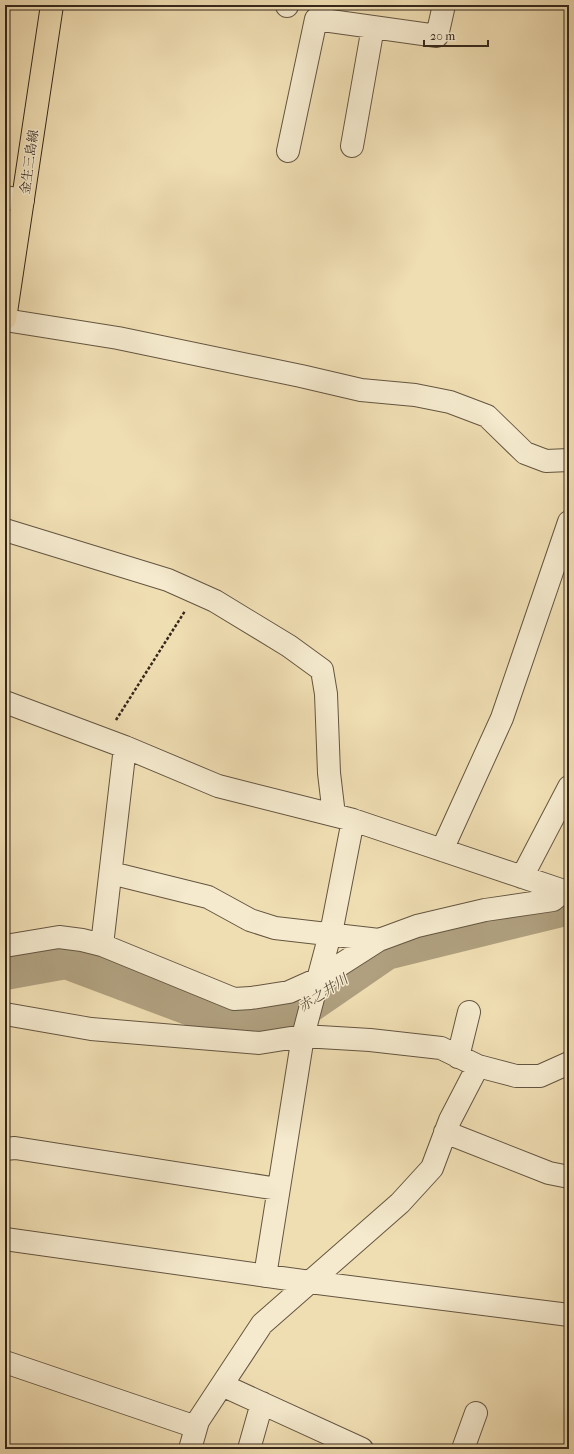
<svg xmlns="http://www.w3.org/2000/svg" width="574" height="1454" viewBox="0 0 574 1454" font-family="'IM FELL French Canon','Noto Serif JP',serif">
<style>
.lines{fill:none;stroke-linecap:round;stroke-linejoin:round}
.river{stroke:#b0a07f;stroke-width:38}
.minor-casing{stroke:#645541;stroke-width:24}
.major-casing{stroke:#35271b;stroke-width:24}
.path{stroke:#35271b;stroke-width:2.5;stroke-dasharray:3 2;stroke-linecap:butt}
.minor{stroke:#f5eace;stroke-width:22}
.major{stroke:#f0deb3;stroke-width:22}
.labels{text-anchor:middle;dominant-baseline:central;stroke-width:3;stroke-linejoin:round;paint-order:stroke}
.street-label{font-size:13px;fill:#35271b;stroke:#f5eace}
.water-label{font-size:14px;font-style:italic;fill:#5a4b39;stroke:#f5eace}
</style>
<rect width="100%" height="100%" fill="#f0deb3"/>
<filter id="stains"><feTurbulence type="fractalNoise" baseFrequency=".005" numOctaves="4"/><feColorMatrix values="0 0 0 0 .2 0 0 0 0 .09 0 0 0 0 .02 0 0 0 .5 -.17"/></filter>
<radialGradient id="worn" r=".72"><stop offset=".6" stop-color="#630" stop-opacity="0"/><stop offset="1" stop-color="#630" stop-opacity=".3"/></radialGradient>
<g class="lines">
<path class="river" d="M5,971l61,-11 141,53 47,8 45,-10 87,-60 179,-44h4"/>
<g class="minor-casing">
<path id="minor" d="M287,6v-1
M352,146l21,-119
M288,151l28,-132 121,17 7,-31
M5,197l18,3
M5,320l113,18 183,38 60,14 54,5 35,7 37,14 38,37 21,8 23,-1
M5,530l163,50 47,21 74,45 33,24 4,24 3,79 5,42
M5,702l120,45 93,39 135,34 211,71h5
M442,850l60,-132 67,-196
M111,873l97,24 42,23 25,8 104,12
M522,877l47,-90
M102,945l23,-198
M5,946l54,-9 23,3 20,5 132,54 17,-1 38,-6 29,-13 61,-39 38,-14 68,-16 68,-10 11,-9
M5,1014l86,15 168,14 44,-7 67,4 71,8 37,18 38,10h24l29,-13
M458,1057l11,-45
M445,1132l104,41 20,4
M5,1149l10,-1 263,41
M5,1239l305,43 259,33
M265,1276l38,-240 30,-113 20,-103
M5,1362l191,65
M222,1385l140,64
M190,1449l8,-28 64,-97 138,-121 32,-35 18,-48 28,-54
M249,1449l13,-46
M463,1449l13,-36"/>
</g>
<g class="major-casing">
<path id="major" d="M5,319l47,-314"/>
</g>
<path class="path" d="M116,720l69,-109"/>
<use href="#minor" class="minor"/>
<use href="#major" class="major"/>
</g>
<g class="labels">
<g class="street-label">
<text transform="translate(29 162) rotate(-82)">金生三島線</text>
</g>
<g class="water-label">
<text transform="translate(323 993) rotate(-33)">赤之井川</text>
</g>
</g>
<rect width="574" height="1454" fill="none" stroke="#f0deb3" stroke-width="20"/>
<rect x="6" y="6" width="562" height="1442" fill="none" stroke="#35271b" stroke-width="2"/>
<rect x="10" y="10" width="554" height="1434" fill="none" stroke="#35271b"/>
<path d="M424 40v6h64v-6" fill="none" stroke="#35271b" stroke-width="2"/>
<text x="430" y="40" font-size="12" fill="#35271b" stroke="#f5eace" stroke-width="3" paint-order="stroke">20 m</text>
<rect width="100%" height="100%" filter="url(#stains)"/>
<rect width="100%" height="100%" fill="url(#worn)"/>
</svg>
